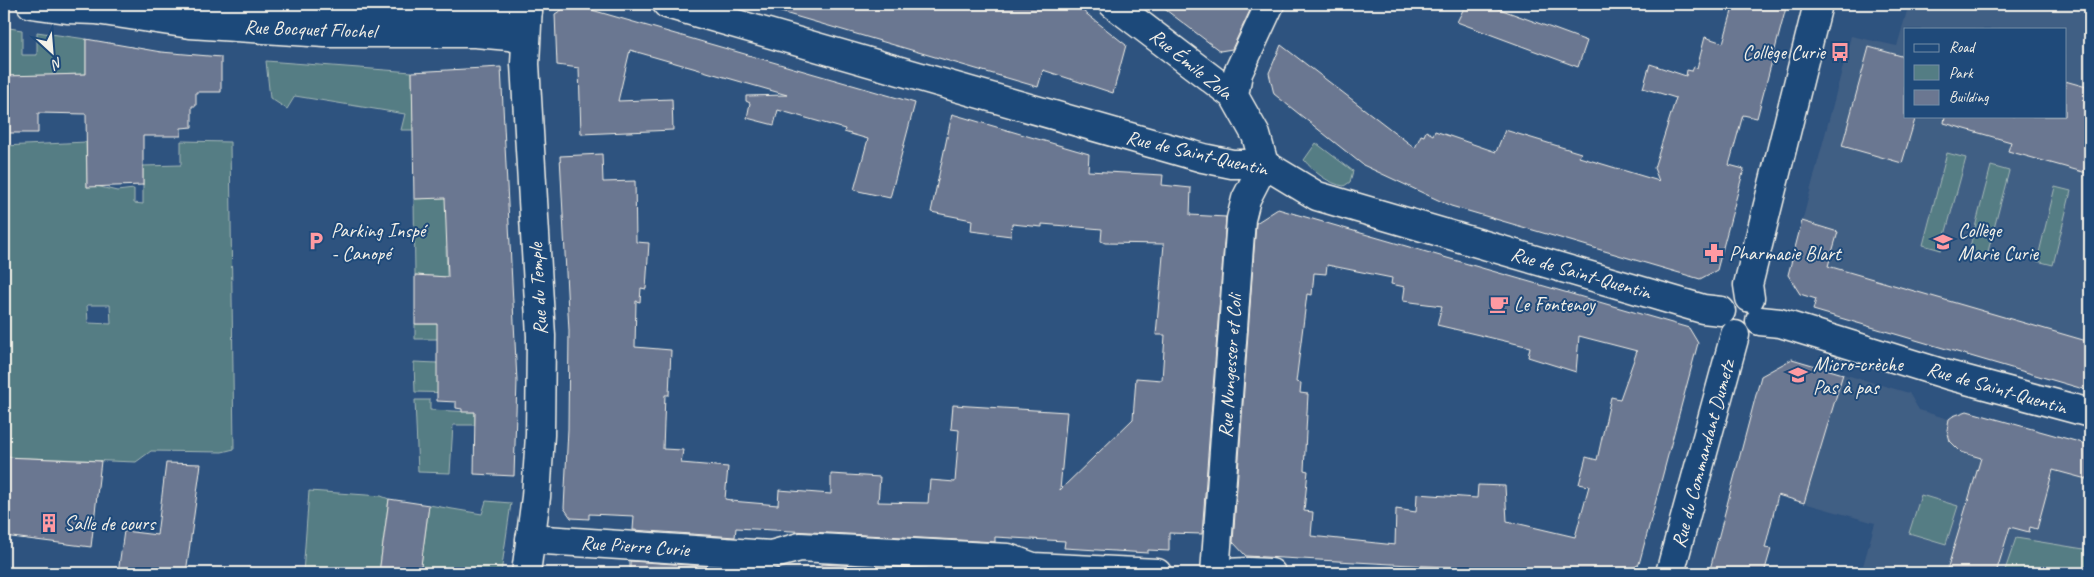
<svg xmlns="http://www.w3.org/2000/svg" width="2094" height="577" viewBox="0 0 2094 577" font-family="Caveat,sans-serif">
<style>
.built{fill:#405e84;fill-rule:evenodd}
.green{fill:#547d84;stroke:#a4b7b6;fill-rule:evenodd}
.building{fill:#6b7791;stroke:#f4f1e8;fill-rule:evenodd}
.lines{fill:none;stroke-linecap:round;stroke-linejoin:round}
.street-casing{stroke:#f4f1e8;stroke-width:31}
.secondary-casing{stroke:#f4f1e8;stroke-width:31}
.street{stroke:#1f4a7a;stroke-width:28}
.secondary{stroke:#1f4a7a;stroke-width:28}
.labels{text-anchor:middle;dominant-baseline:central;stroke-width:4;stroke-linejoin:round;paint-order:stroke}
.street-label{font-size:20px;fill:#f4f1e8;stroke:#1f4a7a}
.poi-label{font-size:20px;fill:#f4f1e8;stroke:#1f4a7a;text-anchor:start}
</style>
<rect width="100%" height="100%" fill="#2e537f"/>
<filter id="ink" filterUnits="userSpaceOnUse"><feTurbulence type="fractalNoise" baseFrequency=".02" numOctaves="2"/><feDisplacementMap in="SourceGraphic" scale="10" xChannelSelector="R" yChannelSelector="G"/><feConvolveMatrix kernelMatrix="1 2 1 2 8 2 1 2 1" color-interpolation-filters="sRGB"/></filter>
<g filter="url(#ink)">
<path class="built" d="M1909,4h181v387l-277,-81 2,-11 -15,-5 -12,-19 63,-239 46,10zM1905,29h160v87h-160z
M1843,374l66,19 10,17 29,9 5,-3 14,-5 6,1 117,33v128h-229l14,-50 -71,-20z"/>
<path class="green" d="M9,28l13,2v25h15v-23l49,7v35l-77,2z
M266,61l146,11 1,58h-12l4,-16 -110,-18 -8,13 -17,-11z
M181,141l49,1 4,307 -12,3 -71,-1 -15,11 -132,-5v-311l82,-4 1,45 9,-1 21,5 17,-2v14l9,1v-38l38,-1zM87,305h23l1,19 -23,-1z
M1316,143l37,28 -3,11 -6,4c-15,-2 -30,-14 -40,-26z
M1947,153l19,5 -25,92 -18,-5z
M1991,166l18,5 -24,92 -18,-5z
M2055,187l16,4 -18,74 -16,-4z
M469,196l-21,50h-2l1,31 -32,-2 -1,-76z
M415,324h46l-1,15h-45z
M414,362l23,1 24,30 -46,-1z
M415,400h15v10l45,2v13h-22l-3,48 -32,-1z
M309,491l72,5 8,3 -10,74h-76z
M1921,495l37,11 -12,38 -37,-11z
M486,501l25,2 -10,70h-81l9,-68 53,9z
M2016,538l74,12v23h-86z"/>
<path class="building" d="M571,4l344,99 -25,95 -36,-8 14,-51 -24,-7 1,-3 -67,-19 -4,15 -27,-7 3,-15 -4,-2v-5l41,-1 -157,-45 -12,51 54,-2 1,31 -92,4 -2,-66 -22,-3 -2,-51z
M775,4h299l52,41 -13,48 -70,-23 -5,17 -264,-77z
M1158,4h95l-21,45 -12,2z
M1466,4h20l101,37 -9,26 -121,-45z
M1734,4h53l-30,114 -14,-3 -14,50 15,4 -27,101 -17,9 -249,-73 -28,-13 -60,-28 -89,-71 -5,-21 12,-28 134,103 6,-13 3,1 2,-5 7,4 2,-4 61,21 9,-22 76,23 -2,4 80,24 -5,-13 22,-70 -33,-10 7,-24 36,12 1,-6 5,1 2,-4 3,1 8,-31 18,6z
M86,39l75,13 60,5v35h-25v14h-4v21l-11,1v8h-38v49l-56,2 -1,-73 -48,-1v20h-34v-57l82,-2z
M1869,47l36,10v59h11l-14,47 -60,-17z
M501,67l16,314 -3,95 -40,-2 1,-62h-13v-3l-6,-1v-6l-19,-1v-77h-22v-49l33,2 -3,-79 -31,1 -2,-127z
M2065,81l25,7v86l-82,-23 3,-9 -67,-19 1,-7h120z
M952,114l137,40 -1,17 75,4 -1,10 29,3 -1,27 36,2 -24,317 -33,-1v18l-21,-1v3l-84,-5 1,-7 -70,-4v5l-259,-14 -1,9 -102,-7 1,-14 -45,-2v5l-18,-1 -7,-10 4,-79 1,-98 -9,-175 42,-2 1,28 32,-1 1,61 13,1 -3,46 -5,-1 -1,14 -4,-1 -1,46 36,3 -2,45h-4l-2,54 20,1 -2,13 47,4 -3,32 6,1v1l47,4 1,-15 52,4v-20l49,3 -2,25 50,1 2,-23 25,2 4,-52 -8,-1 2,-24 114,7 -7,78 73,-71 3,-41 26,2 3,-45h-9l8,-91 -59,-1 -4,-2 1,-12 -60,-5v3l-30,-3 -1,12 -40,-5 1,-11 -41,-8z
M1278,209l411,119 9,15 -59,221 -12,9h-72l-309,-17 -13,-14 23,-319zM1327,265l65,13 -1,6 14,3 -2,14 39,5 -5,19 93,22 -2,10 48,15 3,-36 58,15 -17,48 -9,-2 -14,63 -11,-3 -7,27 10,2 -14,51 -68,-16 -2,-35 -27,-1 -1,13 -60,-4 -1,18 -20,-3 -1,36 -84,-9 2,-24 -9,-1 4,-40 -4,-1 4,-76 -8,-1 1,-10 -5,-1 11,-88 5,1 2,-22 12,1z
M1802,221l36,11 -10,34 262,76v49l-277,-81 3,-11 -16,-5 -12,-19z
M1792,359l51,15 -39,129 -26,-8 -13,53 6,1 -7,24h-55l52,-197z
M1967,411l123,34v35l-37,-10 -16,59 -7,-2 -1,5 -19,-5 -14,46h-50l35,-115 -20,-6 -11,-11 -3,-11 2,-11 4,-3z
M4,457l97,4 -10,86 -87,-11z
M166,463l35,1 -15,109h-68l6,-42 33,4z
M389,499l40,6 -9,68h-41z
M630,561l102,7v5h-102z
M821,564l37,2v7h-38z"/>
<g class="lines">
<g class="street-casing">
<path id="street" d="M31,4l36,5 29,1 94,14 135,9h150l34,3 16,4
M186,4l113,1 182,6h47
M667,4l536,154 29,6h32l53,32 386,113 18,2
M1113,4l121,92 22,39 8,29
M1234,96l4,-23 32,-69
M1750,298l-2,-13 70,-281
M1760,321l20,2 168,52 142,38
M530,539l241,16 29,-8 208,11 25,9 124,6
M1215,573l26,-354 5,-20 18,-35
M1225,573l23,-1 23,1
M1670,573l65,-238"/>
</g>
<g class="secondary-casing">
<path id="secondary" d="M526,573l10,-76 4,-62 1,-99 -16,-272 3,-60"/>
</g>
<use href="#street" class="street"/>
<use href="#secondary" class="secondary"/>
</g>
</g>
<defs>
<g id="bus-bare" transform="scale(1.5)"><path d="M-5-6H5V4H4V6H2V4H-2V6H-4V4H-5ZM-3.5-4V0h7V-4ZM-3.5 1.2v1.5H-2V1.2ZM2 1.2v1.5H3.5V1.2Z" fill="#ff9aa2" stroke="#1f4a7a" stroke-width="2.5" paint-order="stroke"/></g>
<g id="parking-bare" transform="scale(1.5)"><path d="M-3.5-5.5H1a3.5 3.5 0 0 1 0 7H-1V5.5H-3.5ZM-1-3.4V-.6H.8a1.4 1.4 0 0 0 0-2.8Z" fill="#ff9aa2" stroke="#1f4a7a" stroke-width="2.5" paint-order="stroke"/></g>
<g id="school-bare" transform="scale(1.5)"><path d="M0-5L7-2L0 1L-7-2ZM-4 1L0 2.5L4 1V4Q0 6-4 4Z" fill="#ff9aa2" stroke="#1f4a7a" stroke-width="2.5" paint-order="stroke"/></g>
<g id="pharmacy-bare" transform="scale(1.5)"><path d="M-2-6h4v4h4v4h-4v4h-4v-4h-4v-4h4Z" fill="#ff9aa2" stroke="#1f4a7a" stroke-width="2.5" paint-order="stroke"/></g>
<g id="cafe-bare" transform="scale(1.5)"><path d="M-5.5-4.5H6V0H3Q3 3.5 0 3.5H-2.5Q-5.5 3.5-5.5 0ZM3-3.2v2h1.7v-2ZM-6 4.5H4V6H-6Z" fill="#ff9aa2" stroke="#1f4a7a" stroke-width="2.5" paint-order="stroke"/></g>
<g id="building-bare" transform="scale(1.5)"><path d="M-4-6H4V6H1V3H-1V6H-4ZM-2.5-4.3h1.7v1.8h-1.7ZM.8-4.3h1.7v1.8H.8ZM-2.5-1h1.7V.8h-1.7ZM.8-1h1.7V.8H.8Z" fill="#ff9aa2" stroke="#1f4a7a" stroke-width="2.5" paint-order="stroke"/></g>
</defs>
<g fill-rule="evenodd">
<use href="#bus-bare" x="1840" y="52"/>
<use href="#parking-bare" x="316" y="241"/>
<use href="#school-bare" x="1943" y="242"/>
<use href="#pharmacy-bare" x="1714" y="253"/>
<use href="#cafe-bare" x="1499" y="304"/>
<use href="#school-bare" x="1798" y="375"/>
<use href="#building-bare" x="49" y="523"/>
</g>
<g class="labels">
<g class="street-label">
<text transform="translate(310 29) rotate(2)">Rue Bocquet Flochel</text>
<text transform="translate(1191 64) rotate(39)">Rue Émile Zola</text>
<text transform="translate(1197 153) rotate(13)">Rue de Saint-Quentin</text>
<text transform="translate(1581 273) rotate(16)">Rue de Saint-Quentin</text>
<text transform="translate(538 289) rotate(-93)">Rue du Temple</text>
<text transform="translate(1230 366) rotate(-86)">Rue Nungesser et Coli</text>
<text transform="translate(1997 388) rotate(16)">Rue de Saint-Quentin</text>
<text transform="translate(1703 454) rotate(-75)">Rue du Commandant Dumetz</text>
<text transform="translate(635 546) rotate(4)">Rue Pierre Curie</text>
</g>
<g class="poi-label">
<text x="1825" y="52" text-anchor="end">Collège Curie</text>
<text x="331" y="230">Parking Inspé<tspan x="331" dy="23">- Canopé</tspan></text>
<text x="1958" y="230">Collège<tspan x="1958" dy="23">Marie Curie</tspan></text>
<text x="1729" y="253">Pharmacie Blart</text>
<text x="1514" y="304">Le Fontenoy</text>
<text x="1813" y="364">Micro-crèche<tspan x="1813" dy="23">Pas à pas</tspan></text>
<text x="64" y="523">Salle de cours</text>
</g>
</g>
<rect width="2094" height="577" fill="none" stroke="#1f4a7a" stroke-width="20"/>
<rect x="10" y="10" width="2074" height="557" fill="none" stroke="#f4f1e8" stroke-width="2" filter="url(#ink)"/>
<rect x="1904" y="28" width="162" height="90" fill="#1f4a7a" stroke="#748da6"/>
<rect x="1914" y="44" width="25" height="8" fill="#1f4a7a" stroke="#748da6"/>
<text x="1949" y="52" font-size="15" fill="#f4f1e8">Road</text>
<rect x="1914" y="65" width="25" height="15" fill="#547d84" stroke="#748da6"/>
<text x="1949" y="78" font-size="15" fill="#f4f1e8">Park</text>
<rect x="1914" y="90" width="25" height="15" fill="#6b7791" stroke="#748da6"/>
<text x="1949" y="102" font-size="15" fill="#f4f1e8">Building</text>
<g transform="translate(52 52) rotate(154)" stroke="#1f4a7a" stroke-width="4" paint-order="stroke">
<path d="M0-4L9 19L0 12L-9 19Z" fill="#f4f1e8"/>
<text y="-8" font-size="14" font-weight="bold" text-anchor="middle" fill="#f4f1e8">N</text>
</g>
</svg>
